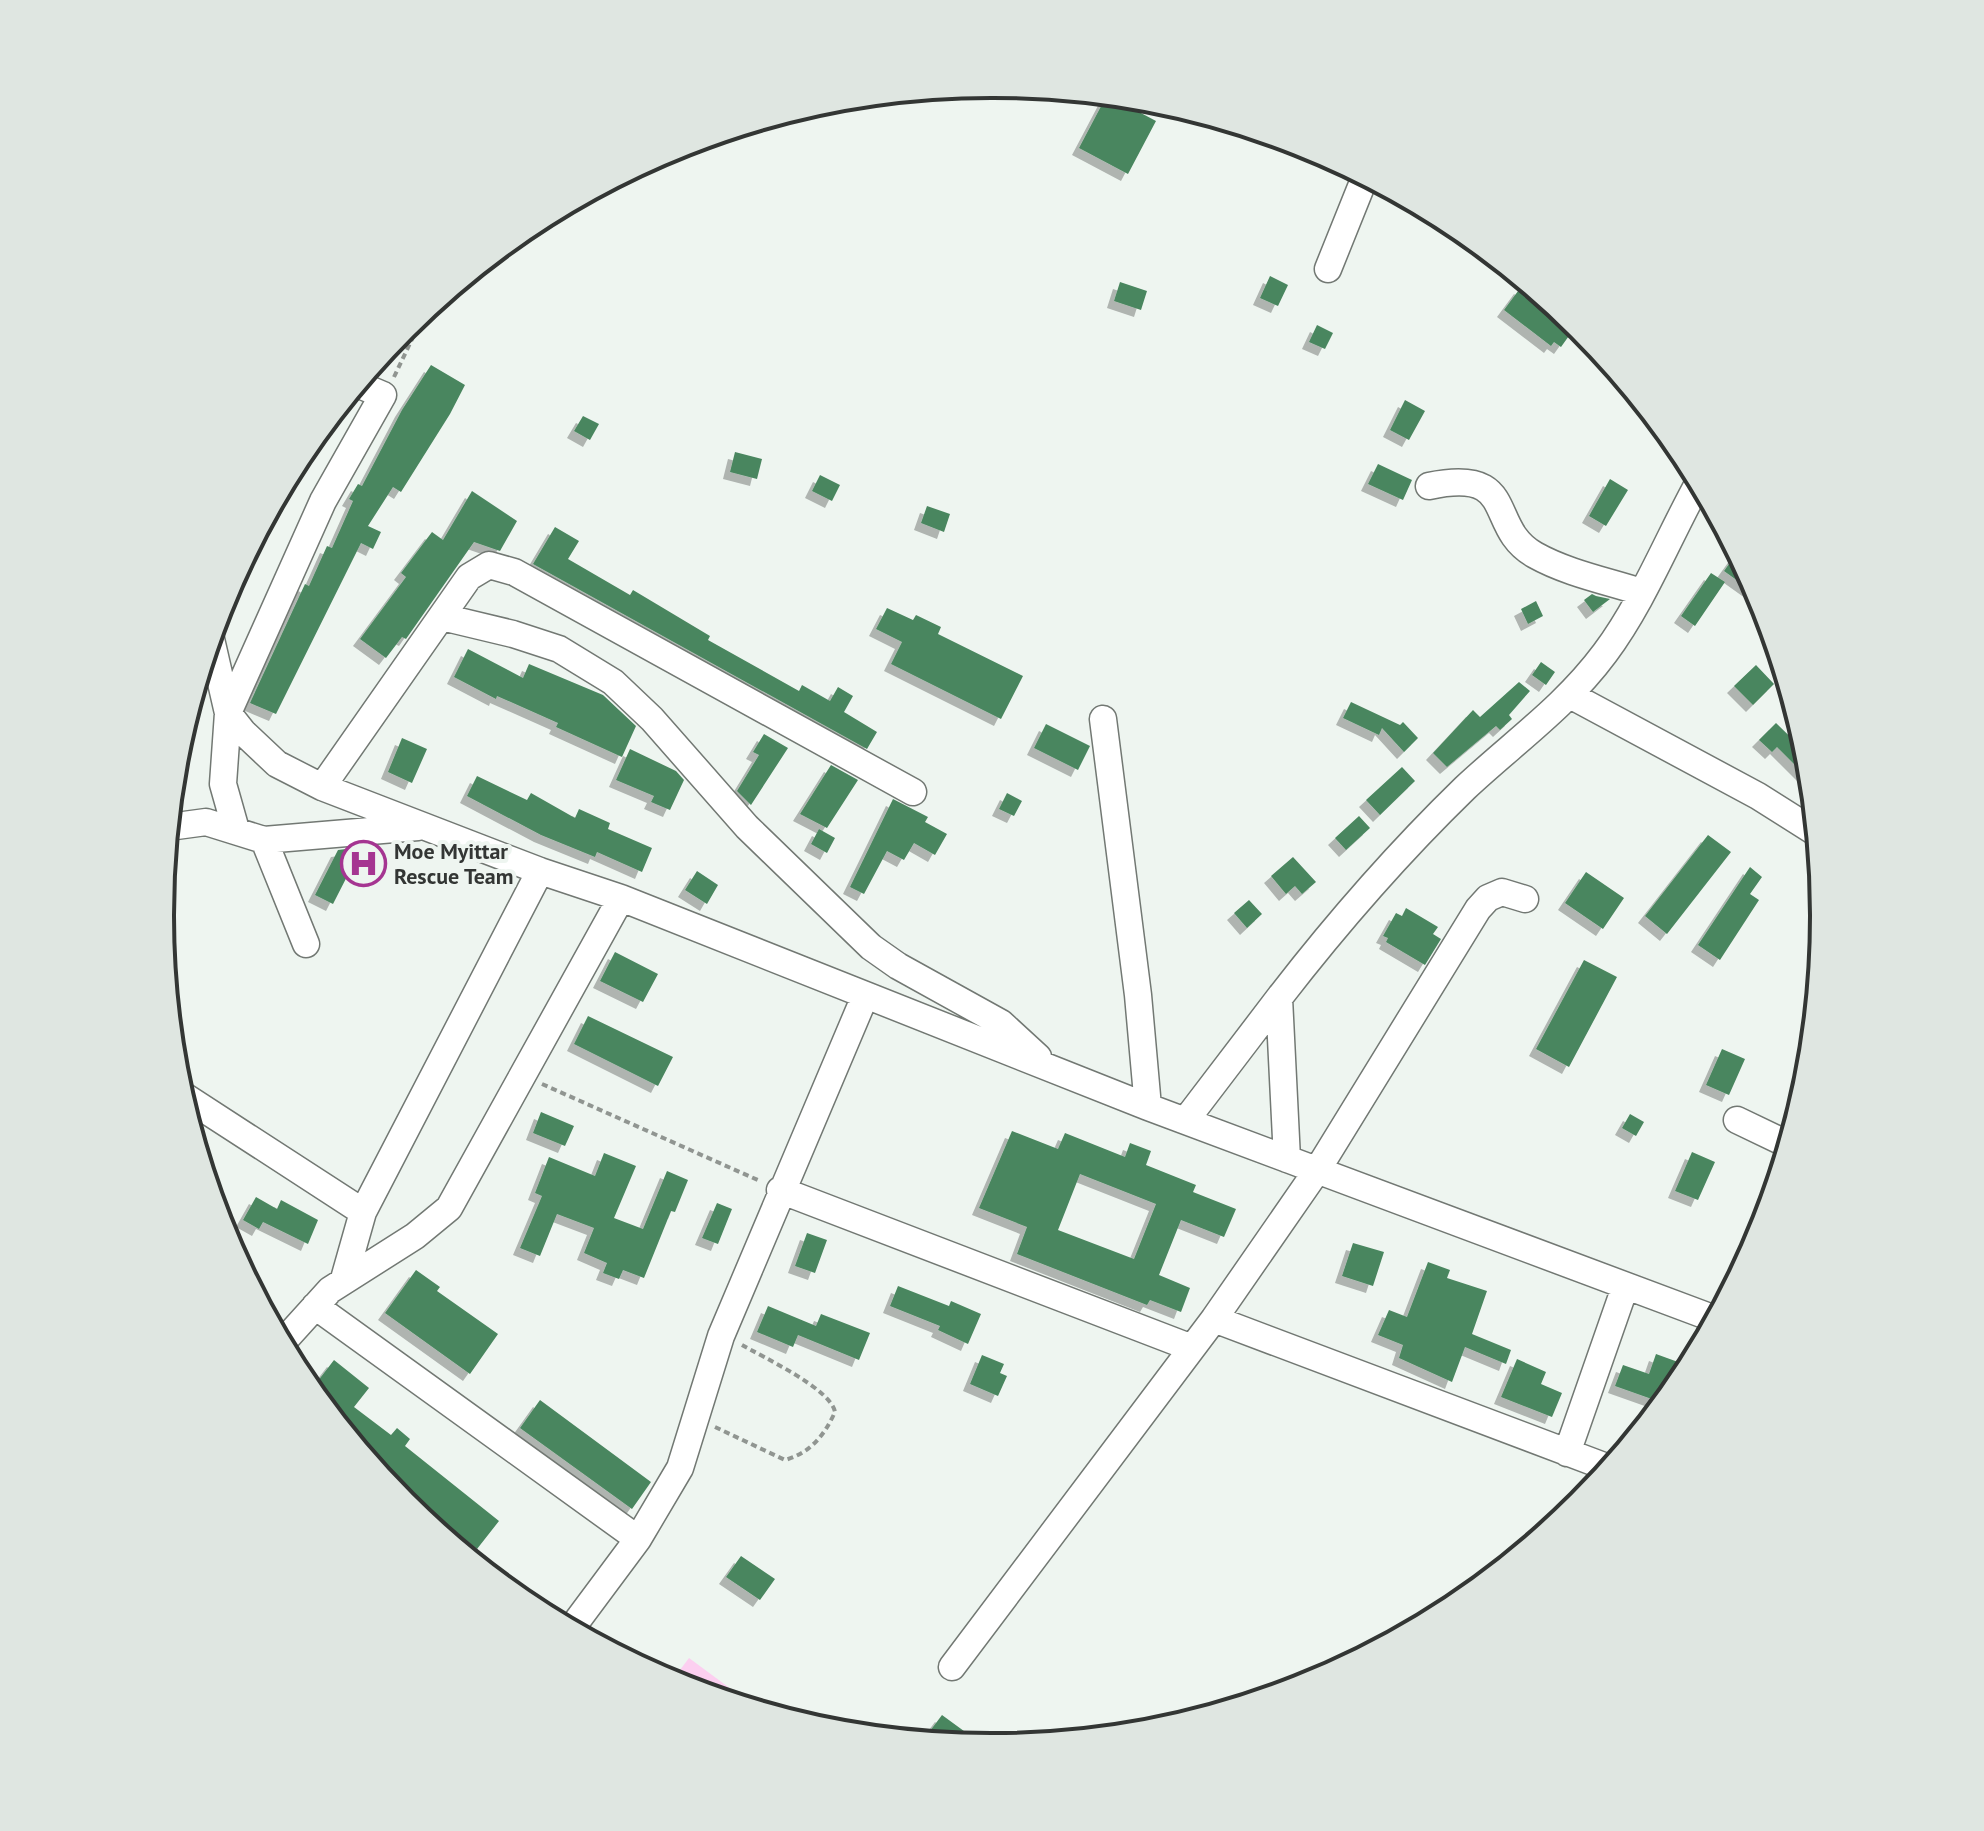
<svg xmlns="http://www.w3.org/2000/svg" width="1984" height="1831" viewBox="0 0 1984 1831" font-family="'PT Sans',sans-serif">
	<style>
		.green { fill: #fccff0 }
		.building { fill: #4a865f; fill-rule: evenodd; filter: url(#shadow) }
		.lines { fill: none; stroke-linecap: round; stroke-linejoin: round }
		.minor-casing { stroke: #727873; stroke-width: 29 }
		.path { stroke: #909591; stroke-width: 4; stroke-dasharray: 6 4; stroke-linecap: butt }
		.minor { stroke: #fff; stroke-width: 26 }
		.labels { text-anchor: middle; stroke-width: 8; stroke-linejoin: round; paint-order: stroke }
		.poi-label { font-size: 22px; font-weight: bold; fill: #333634; stroke: #eef5f0; text-anchor: start }
		.rim { fill: none; stroke: #333634; stroke-width: 4 }
	</style>
	<defs>
		<filter id="shadow"><feDropShadow dx="-7" dy="7" stdDeviation="0" flood-color="#0004"/></filter>
	</defs>
	<rect width="100%" height="100%" fill="#eef5f0"/>
	<path class="green" d="M689 1658 758 1709 671 1682Z"/>
	<path class="building" d="M1107 95 1156 121 1128 174 1079 148Z
		M1270 276 1288 285 1278 306 1260 298Z
		M1120 282 1147 291 1141 310 1114 301Z
		M1521 287 1568 321 1564 328 1571 333 1561 347 1554 342 1551 346 1504 310Z
		M1317 325 1333 333 1325 349 1309 342Z
		M431 365 465 385 450 414 401 492 393 487 368 526 381 532 373 549 361 543 276 714 250 703 305 584 309 586 327 546 332 548 353 501 349 499 358 484 362 486 402 410Z
		M1405 400 1425 411 1409 440 1390 430Z
		M583 416 599 424 590 440 574 431Z
		M735 452 762 459 757 479 730 472Z
		M1378 464 1412 480 1403 500 1368 484Z
		M820 475 840 485 832 501 812 491Z
		M1610 479 1628 490 1606 526 1589 516Z
		M472 491 517 521 500 551 474 542 406 639 402 637 386 658 360 639 406 577 401 573 432 532 443 540Z
		M927 506 950 514 944 532 921 523Z
		M555 527 579 541 568 559 630 595 633 590 710 636 708 640 799 691 802 685 830 701 838 687 853 696 844 712 877 732 867 749 533 564Z
		M1737 553 1759 596 1724 571Z
		M1711 573 1725 582 1695 626 1681 616Z
		M1592 594 1596 596 1610 599 1593 612 1584 600Z
		M1536 601 1543 616 1528 624 1521 609Z
		M887 608 913 620 916 615 941 627 938 634 1023 676 1001 719 891 664 902 642 876 629Z
		M468 649 523 678 529 664 603 695 636 726 622 757 556 727 558 723 497 696 496 699 454 677Z
		M1541 662 1555 672 1546 685 1532 675Z
		M1756 665 1774 684 1753 705 1734 686Z
		M1519 682 1530 691 1509 715 1512 719 1500 730 1496 726 1447 767 1433 753 1473 710 1480 717Z
		M1351 702 1400 725 1403 722 1418 738 1404 752 1382 728 1379 735 1343 718Z
		M1776 723 1808 754 1810 780 1777 747 1772 752 1759 740Z
		M1046 724 1090 746 1078 770 1034 748Z
		M764 734 788 748 751 805 737 791 759 755 753 752Z
		M402 738 427 749 412 783 388 772Z
		M630 749 676 771 684 780 670 810 651 802 654 796 616 780Z
		M831 765 858 780 827 828 800 814Z
		M1402 767 1415 781 1380 815 1366 800Z
		M477 776 527 800 531 793 575 818 579 809 610 823 608 829 652 848 642 872 597 852 595 857 541 835 467 796Z
		M1007 793 1022 801 1014 816 999 809Z
		M893 799 928 817 925 822 947 834 935 855 914 843 904 860 887 851 864 894 850 887Z
		M1359 816 1370 828 1346 850 1335 838Z
		M819 829 835 838 827 853 811 844Z
		M1708 835 1731 852 1667 934 1645 916Z
		M346 849 358 855 333 904 315 895 338 850Z
		M1293 857 1316 882 1302 894 1295 886 1286 894 1271 876Z
		M1750 867 1762 877 1750 894 1759 900 1720 960 1698 945Z
		M697 871 718 885 707 904 685 890Z
		M1586 872 1624 898 1603 929 1565 903Z
		M1249 900 1262 914 1247 928 1234 913Z
		M1406 908 1438 927 1433 934 1441 939 1425 965 1386 942 1388 938 1383 936 1396 913 1402 916Z
		M615 952 658 974 643 1002 600 981Z
		M1584 960 1617 977 1569 1067 1536 1049Z
		M588 1016 673 1057 658 1086 574 1044Z
		M1722 1049 1745 1059 1729 1095 1706 1085Z
		M541 1112 574 1126 565 1146 533 1133Z
		M1630 1114 1644 1122 1636 1136 1622 1128Z
		M1012 1131 1058 1149 1065 1133 1125 1157 1130 1143 1151 1151 1146 1165 1196 1185 1193 1192 1236 1209 1224 1237 1181 1220 1159 1275 1190 1288 1181 1312 1150 1300 1147 1305 1017 1254 1027 1227 979 1208ZM1080 1174 1156 1204 1134 1259 1058 1230Z
		M1692 1152 1715 1162 1698 1200 1675 1191Z
		M604 1153 636 1166 614 1218 643 1229 667 1171 688 1180 675 1212 671 1211 644 1278 623 1270 619 1279 603 1273 607 1263 584 1253 594 1228 557 1214 540 1256 520 1248 542 1196 535 1193 549 1157 595 1176Z
		M256 1197 277 1209 281 1200 318 1220 308 1244 263 1222 259 1229 243 1220Z
		M717 1203 732 1209 718 1244 702 1238Z
		M807 1233 827 1240 815 1273 795 1266Z
		M1353 1243 1384 1252 1373 1286 1342 1276Z
		M1428 1262 1450 1270 1447 1278 1487 1291 1472 1334 1511 1350 1506 1364 1465 1347 1452 1382 1399 1358 1403 1345 1378 1335 1389 1310 1407 1317Z
		M416 1270 440 1287 437 1291 498 1334 470 1374 385 1313Z
		M898 1286 949 1306 951 1301 981 1314 968 1344 938 1330 940 1326 890 1306Z
		M768 1306 816 1326 821 1314 870 1333 859 1360 798 1335 793 1347 757 1332Z
		M1656 1354 1689 1366 1663 1403 1615 1386 1623 1365 1649 1374Z
		M982 1355 1004 1364 1000 1373 1007 1376 998 1396 970 1384Z
		M1517 1359 1546 1372 1541 1384 1562 1393 1552 1417 1501 1397Z
		M334 1360 369 1388 354 1407 391 1435 397 1428 410 1439 405 1446 499 1521 477 1549 368 1460 311 1390Z
		M540 1400 651 1482 632 1509 520 1428Z
		M741 1556 775 1579 760 1600 726 1577Z
		M942 1715 968 1734 960 1744 945 1742 930 1731Z"/>
	<g class="lines">
		<defs>
			<path id="minor" d="M1328 269 1365 177
				M1429 486C1520 467 1485 527 1535 555 1567 573 1607 581 1641 592
				M442 617 513 634 559 649 613 682 652 719 747 827 871 947 898 966 1001 1023 1038 1057
				M211 639 228 713 243 732 277 764 322 787 540 871 621 898 1148 1107 1715 1319
				M1570 695 1758 796 1815 832
				M1103 719 1138 995 1148 1107
				M322 787 469 577 489 565 514 572 913 792
				M169 827 206 822 264 840 418 827
				M236 830 223 784 228 713 323 501 383 395 357 384
				M264 840 306 944
				M1279 998C1337 923 1397 854 1465 788 1513 743 1565 707 1605 653 1643 602 1668 538 1699 482
				M181 1094 363 1212
				M1186 1120 1279 998 1287 1159
				M1737 1120 1787 1144
				M780 1190 1192 1348
				M344 1279 363 1212 540 871
				M315 1306 638 1539 571 1629
				M1214 1319 1609 1468
				M282 1343 330 1290 415 1236 449 1208 621 898
				M1567 1453 1625 1287
				M638 1539 680 1468 721 1336 865 996
				M952 1667 1214 1319 1318 1169 1478 909 1488 898 1502 892 1525 899"/>
		</defs>
		<use href="#minor" class="minor-casing"/>
		<path class="path" d="M394 377 414 335 413 320
			M542 1084 760 1181
			M715 1427 785 1460C810 1453 824 1436 835 1412 831 1389 763 1357 742 1345"/>
		<use href="#minor" class="minor"/>
	</g>
	<defs>
		<symbol id="hospital-ring" viewBox="-11 -11 22 22"><circle r="9.5" fill="#eef5f0" stroke="#a53591" stroke-width="1.5"/><path d="M-5-5h3v3.5h4V-5h3V5h-3V1.5h-4V5h-3Z" fill="#a53591"/></symbol>
	</defs>
	<g fill-rule="evenodd">
		<use href="#hospital-ring" x="338" y="838" width="51" height="51"/>
	</g>
	<g class="labels">
		<g class="poi-label">
			<text x="394" y="859">Moe Myittar<tspan x="394" dy="25">Rescue Team</tspan></text>
		</g>
	</g>
	<path d="M0 0H1984V1831H0ZM991 98H993A817 817 0 0 1 1810 915V916A817 817 0 0 1 993 1733H991A817 817 0 0 1 174 916V915A817 817 0 0 1 991 98Z" fill="#dfe6e1" fill-rule="evenodd"/>
	<path class="rim" d="M991 98H993A817 817 0 0 1 1810 915V916A817 817 0 0 1 993 1733H991A817 817 0 0 1 174 916V915A817 817 0 0 1 991 98Z"/>
</svg>
